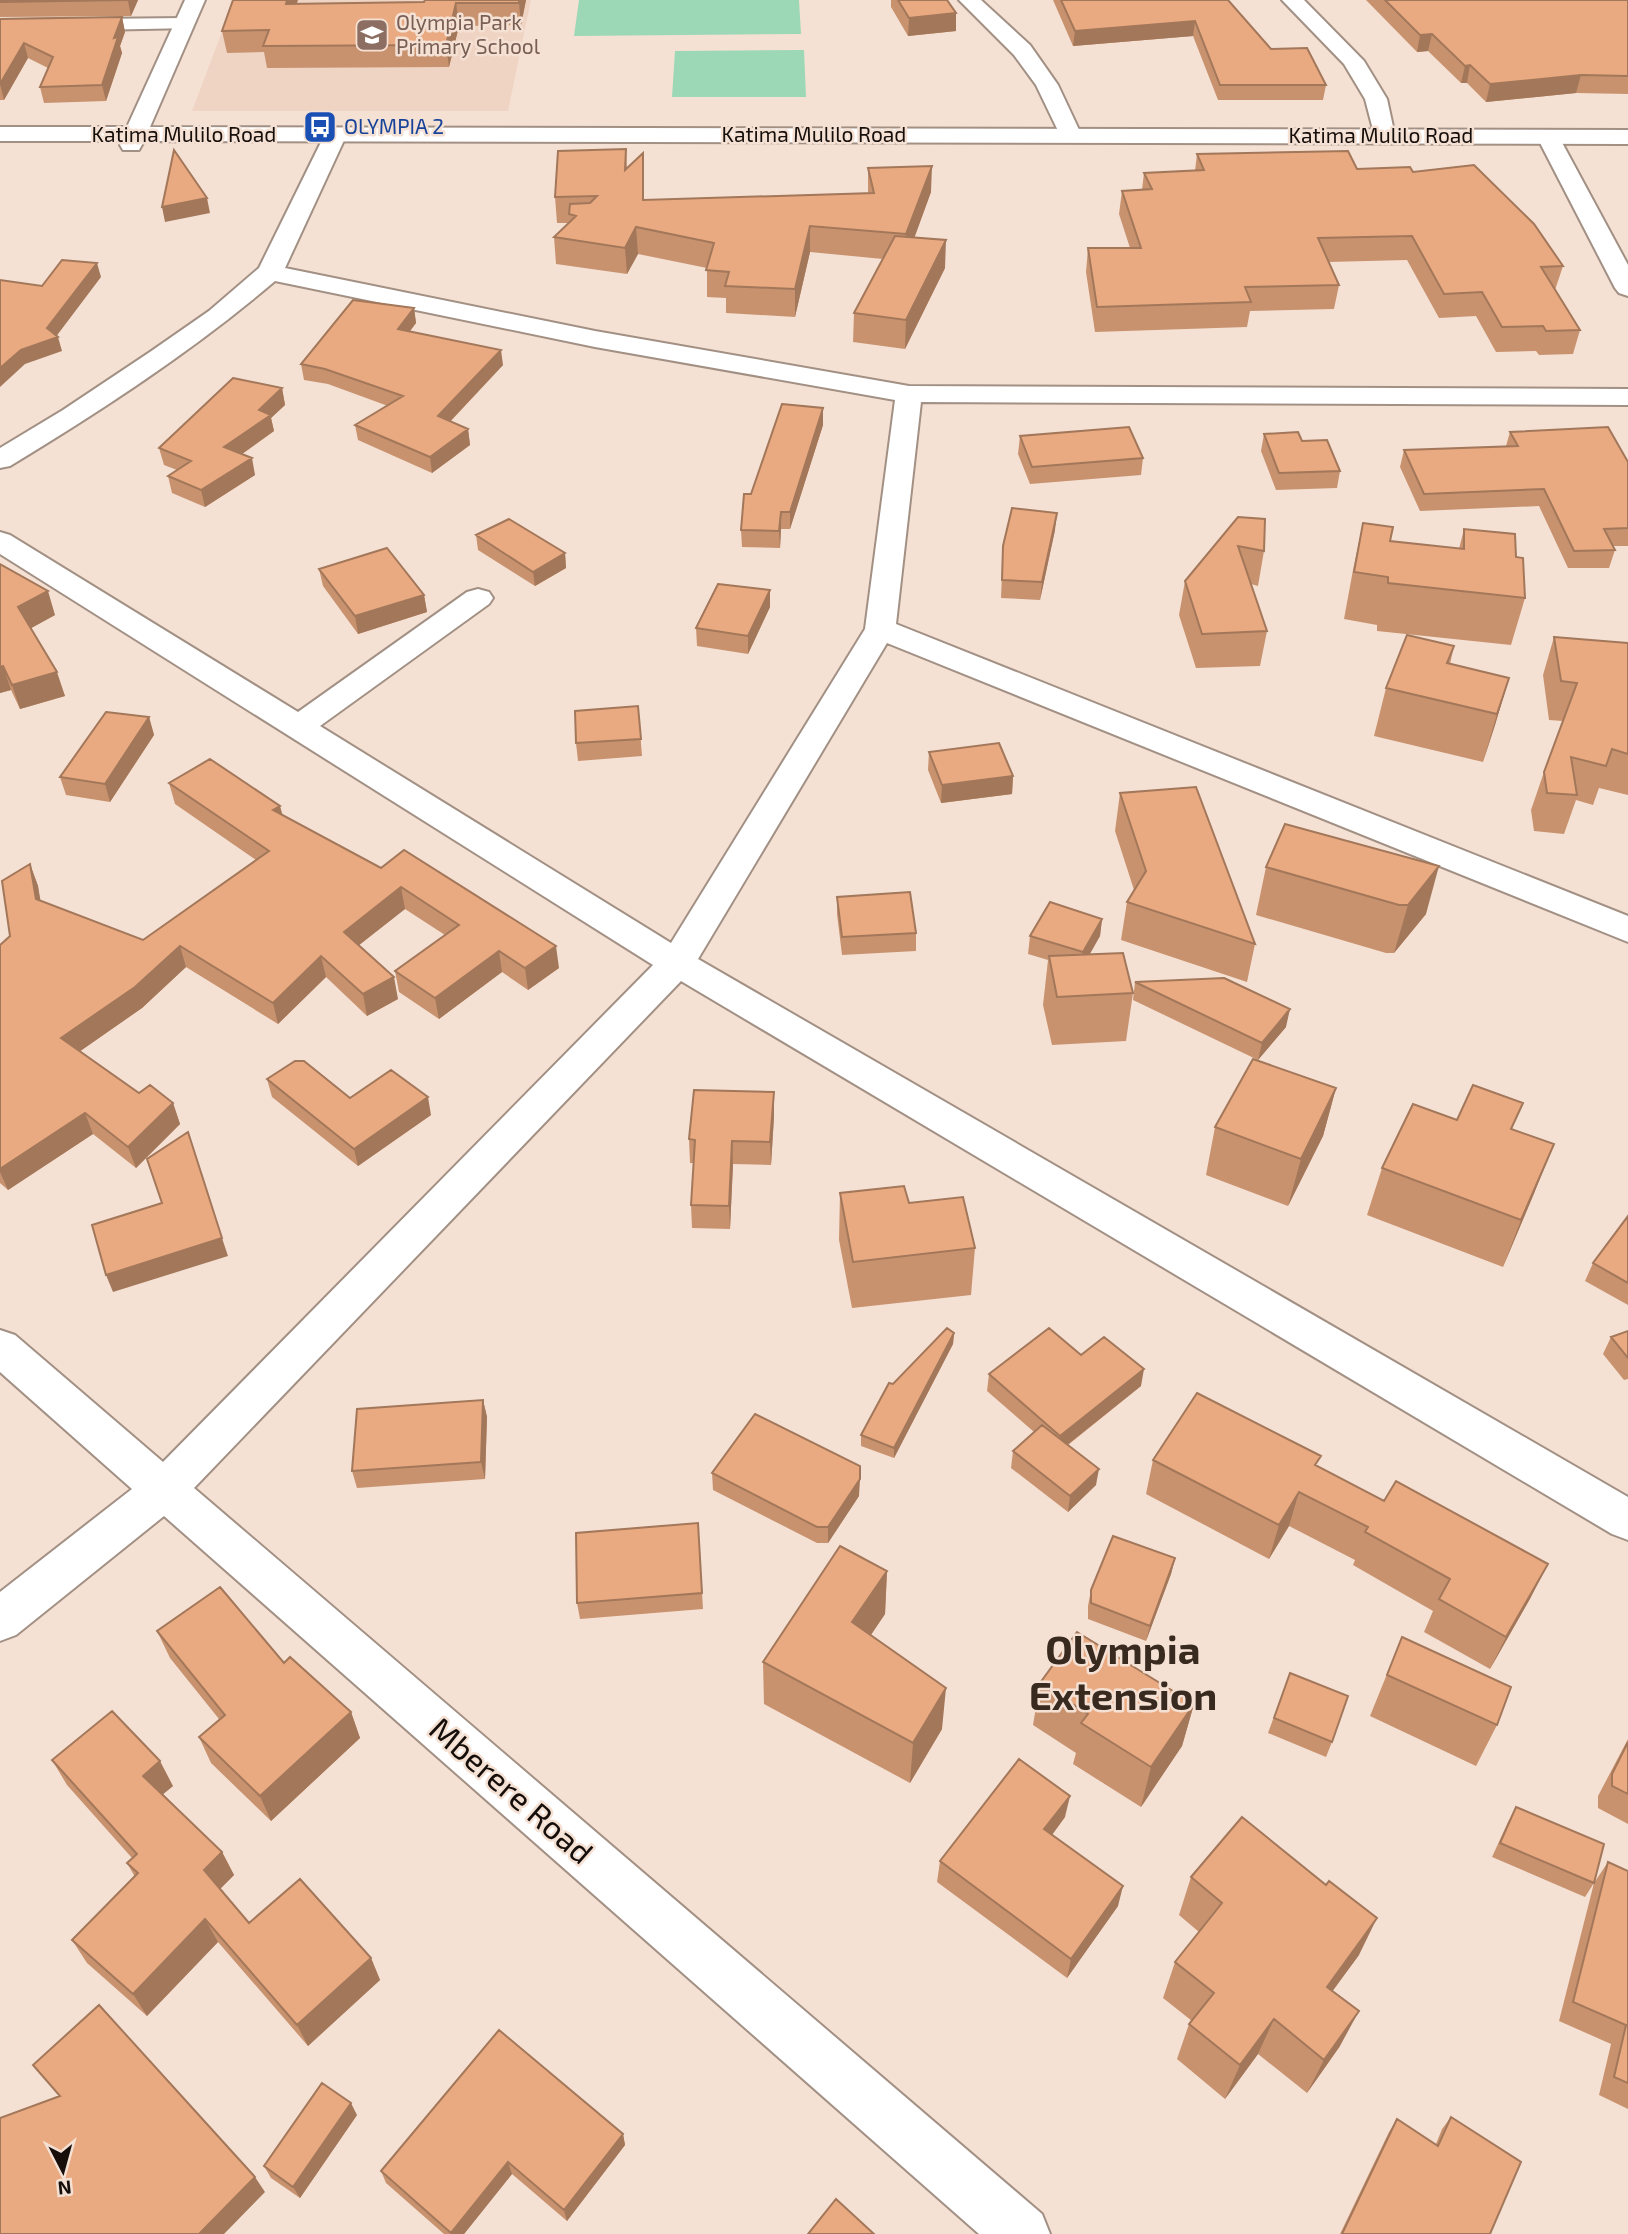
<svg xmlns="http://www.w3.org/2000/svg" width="1628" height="2234" viewBox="0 0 1628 2234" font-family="'Exo 2',sans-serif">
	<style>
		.built { fill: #efd3c3 }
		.green { fill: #9dd8b6 }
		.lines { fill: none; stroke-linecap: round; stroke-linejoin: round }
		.street-casing { stroke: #a29084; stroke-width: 4 }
		.secondary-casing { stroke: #a29084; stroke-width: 4 }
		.street { fill: #fff; fill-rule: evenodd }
		.secondary { fill: #fff; fill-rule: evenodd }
		.wall { fill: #c8926f }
		.shaded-wall { fill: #a3775a }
		.building { fill: #e9aa81; stroke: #a3775a; stroke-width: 2 }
		.labels { text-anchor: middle; stroke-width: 5; stroke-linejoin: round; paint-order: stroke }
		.far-education-label { font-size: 21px; fill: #785e54; stroke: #f5e1d4; text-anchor: start }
		.far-transit-label { font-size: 21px; fill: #164399; stroke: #f5e1d4; text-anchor: start }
		.far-street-label { font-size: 21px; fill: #150e0a; stroke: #f5e1d4 }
		.near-street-label { font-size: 32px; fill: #150e0a; stroke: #f5e1d4 }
		.near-district-label { font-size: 40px; font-weight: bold; fill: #392a20; stroke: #f5e1d4 }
	</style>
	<rect width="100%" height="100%" fill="#f5e1d4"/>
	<path class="built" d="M234 0H531L508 111H192Z"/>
	<path class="green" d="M579 0H799L801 34 574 36Z
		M804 50 806 97H672L675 51Z"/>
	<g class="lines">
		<defs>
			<path id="street" d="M959 0H981L1030 45 1058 85 1081 134 1078 139H1062L1036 85 1014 55Z
				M1282 0H1304L1364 61 1387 99 1395 136 1392 141H1376L1365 99 1344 64Z
				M184 18 191 20 194 24 191 28 0 32V20Z
				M335 129 343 131 346 136 285 268 595 331 909 386 1628 389V405L921 402 896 624 1628 916V942L887 643 698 959 1628 1497V1540L1612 1534 681 981 194 1488 1042 2214 1050 2234H979L164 1516 16 1635 0 1641V1592L132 1489 0 1372V1330L15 1335 163 1462 653 965 0 554V532L10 535 298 712 467 592 478 589 489 592 493 598 489 604 320 726 671 943 865 629 895 400 595 347 275 281C193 351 102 410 10 466L0 468V448L63 410 150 352 209 311 259 268 324 136 327 131Z
				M1548 130 1556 132 1559 137 1628 265V296L1619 293 1615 288 1537 137 1540 132Z"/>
			<path id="secondary" d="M185 0H205L150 127 1628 130V144L144 141 139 150H123L120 145 121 141H0V127H127Z"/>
		</defs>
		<use href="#street" class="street-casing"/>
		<use href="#secondary" class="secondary-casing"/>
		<use href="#street" class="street"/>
		<use href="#secondary" class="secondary"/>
	</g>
	<path class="wall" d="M0 0H138L131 16 0 17Z
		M526 0 521 25 459 26 449 67 267 68 264 52 227 53 222 31 297 4Z
		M891 0H947L956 13V31L908 36 891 7Z
		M1053 0H1228L1271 49 1326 85 1323 100H1218L1193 36 1073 46Z
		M1366 0H1628V94L1576 93 1486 102 1467 83H1461L1428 51 1417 52Z
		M122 17 125 32 120 46 122 53 106 101 44 103 40 87 48 68 28 58 4 100H0V19Z
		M626 149 627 168 643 153 644 200 868 193V168L931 192 914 237 945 268 905 349 853 342 854 313 883 259 810 252 795 317 726 313V298L707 297V268L638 254 627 274 556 264 554 237 569 223H557L555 197Z
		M1197 154 1357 169 1413 172 1563 266 1555 290 1580 330 1573 354 1539 355 1536 351 1496 352 1476 316 1439 318 1407 260 1328 262 1339 285 1334 309 1250 311 1247 327 1095 332 1086 272 1088 248H1130L1119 214 1122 191 1142 190 1144 173 1195 171Z
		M414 308 416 323 410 331 503 365 450 422 468 429 470 445 432 473 358 440 355 425 388 406 328 384 304 380 301 364Z
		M282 388 285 405 271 418 274 431 242 454 255 475 205 507 172 493 168 476 177 470 164 465 159 448Z
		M823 408V425L790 529H781L780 548 742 547 741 530 751 494Z
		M1510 432 1628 462V546H1613L1615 550 1609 568H1568L1539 506 1420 511 1400 467 1404 450 1506 446Z
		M1264 434 1302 441 1340 471 1337 488 1276 490 1261 451Z
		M1020 436 1143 458 1141 475 1030 484 1018 454Z
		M1238 517 1264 551 1258 586 1251 584 1267 631 1260 666 1196 668 1179 615 1185 581Z
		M1363 523 1390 541 1459 549 1464 529 1516 557 1525 598 1511 645 1377 631V625L1344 619 1353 570Z
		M1055 530 1040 600 1001 598 1003 546Z
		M476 535 565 553 566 568 535 586 478 550Z
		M0 564 55 615 31 628 65 696 20 709 11 690 0 693Z
		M319 569 424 595 427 612 358 634 323 586Z
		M770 590V607L748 654 697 646 696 628Z
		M1554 637 1628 643V795L1599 788 1593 805 1576 800 1564 834 1534 831 1531 810 1544 772 1563 721 1549 720 1543 675Z
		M1454 646 1450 664 1509 678 1495 725 1483 762 1374 736 1386 688Z
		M638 706 642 756 578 761 576 743Z
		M149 717 154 735 110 802 66 795 60 777Z
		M929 752 1013 776 1012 794 941 803 928 770Z
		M169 783 283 816 559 968 528 990 502 972 439 1019 399 992 395 971 445 935 405 909 359 945 398 999 367 1016 326 977 278 1024 186 967 142 1008 80 1051 139 1093 173 1103 180 1124 136 1168 93 1134 8 1190 0 1183V945L10 936 30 864 38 886 40 901 143 940 256 860 175 804Z
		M1120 793 1255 944 1247 982 1121 940 1127 902 1134 890 1115 831Z
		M1285 824 1426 914 1394 953H1386L1256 915 1266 867Z
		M837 897 916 933V951L842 955 837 914Z
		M1102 919 1100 936 1089 954 1133 993 1126 1041 1052 1045 1043 1005 1048 960 1028 954 1030 936Z
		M1135 982 1286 1027 1258 1060 1133 1000Z
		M267 1079 350 1098 431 1115 358 1166 272 1097Z
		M1336 1088 1323 1136 1288 1206 1206 1175 1215 1127Z
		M774 1116 771 1165 733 1164 730 1229 692 1228 691 1205 694 1163H690L689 1139Z
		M1457 1120 1513 1129 1535 1191 1503 1267 1367 1215 1382 1168Z
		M840 1193 909 1203 975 1248 971 1295 852 1308 839 1240Z
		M1628 1216V1305L1585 1281 1593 1263Z
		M1628 1331V1379L1624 1380 1603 1354 1611 1337Z
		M954 1333 953 1344 894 1458 861 1446V1435L893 1384Z
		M1081 1355 1141 1386 1068 1445 1096 1485 1068 1512 1011 1468 1013 1451 1034 1432 987 1391 989 1374Z
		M483 1400 487 1417 485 1479 357 1488 352 1471Z
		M1153 1460 1317 1466 1531 1597 1490 1669 1424 1632 1433 1611 1353 1565 1355 1560 1289 1526 1269 1559 1146 1494Z
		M712 1473 859 1496 828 1543H817L713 1490Z
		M698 1523 703 1609 580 1619 577 1603Z
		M1175 1558 1171 1574 1146 1641 1088 1619V1606L1091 1590Z
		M887 1571 885 1614 871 1635 942 1729 910 1783 764 1704 763 1662Z
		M157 1631 351 1712 360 1738 271 1821 211 1763 199 1737 219 1719 170 1658Z
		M1402 1637 1497 1725 1476 1766 1370 1716Z
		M1290 1673 1332 1742 1326 1757 1268 1733Z
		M1040 1683 1194 1704 1182 1746 1141 1807 1073 1764 1076 1753 1033 1725Z
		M1628 1739V1824L1598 1808V1796Z
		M52 1760 173 1786 163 1794 222 1852 234 1875 220 1889 249 1923 371 1958 380 1980 308 2046 218 1942 147 2016 87 1963 72 1940 135 1877 127 1863 132 1858 67 1785Z
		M1516 1807 1594 1883 1585 1897 1492 1857 1508 1822Z
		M1065 1817 1052 1835 1118 1906 1067 1978 937 1882 940 1861Z
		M1608 1862 1628 1871V2109L1599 2095 1611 2044 1559 2021 1594 1883Z
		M1191 1877 1359 1955 1332 1991 1340 2046 1307 2093 1258 2054 1225 2099 1177 2059 1189 2024 1192 2021 1163 1998 1175 1962 1199 1932 1179 1915Z
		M357 2115 300 2198 271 2178 264 2166Z
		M1451 2117 1490 2234H1340L1389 2132 1397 2119 1436 2144 1442 2129Z
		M623 2134 625 2145 567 2221 512 2174 464 2234H444L386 2183 381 2171Z"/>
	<path class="shaded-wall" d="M128 0H138L131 16 128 1Z
		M287 0H298L290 26 286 4Z
		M519 0H526L521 25 519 3Z
		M456 3 459 26 449 67 446 45Z
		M956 13V31L908 36 909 18Z
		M122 17 125 32 120 46 122 53 106 101 102 85 114 38Z
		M1195 21 1193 36 1073 46 1075 31Z
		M1432 34 1428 51 1417 52 1420 35Z
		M24 43 28 58 4 100 0 84Z
		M1470 65 1467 83H1461L1465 66Z
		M1581 75 1576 93 1486 102 1490 84Z
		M643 153 644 179V226L643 200Z
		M932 166 931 192 906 261V234Z
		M207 198 210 213 165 222 162 207Z
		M810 226V252L795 317V289Z
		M636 227 638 254 627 274 625 248Z
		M946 240 945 268 905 349 906 320Z
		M97 263 101 277 55 338 58 337 62 351 25 364 0 387V368L47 328Z
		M414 308 416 323 400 344 398 329Z
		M501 350 503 365 440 432 438 416Z
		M282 388 285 405 271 418 274 431 228 464 224 447Z
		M823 408V425L790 529V512Z
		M468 429 470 445 432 473 430 457Z
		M252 458 255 475 205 507 201 490Z
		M781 512V529L780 548 779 531Z
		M1057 513 1055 530 1040 600 1042 582Z
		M565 553 566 568 535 586 533 572Z
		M770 590V607L748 654V636Z
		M48 591 55 615 26 631 18 607Z
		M424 595 427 612 358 634 355 616Z
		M3 666 11 690 0 693V667Z
		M57 672 65 696 20 709 12 685Z
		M1509 678 1495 725 1483 762 1497 714Z
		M149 717 154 735 110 802 105 784Z
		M1013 776 1012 794 941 803 942 785Z
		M280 806 286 827 273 810Z
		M30 864 38 886 44 921 36 899Z
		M1439 866 1426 914 1394 953 1408 905Z
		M401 887 405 909 349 953 344 932Z
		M1102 919 1100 936 1081 970 1083 952Z
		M180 946 186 967 142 1008 69 1059 61 1038Z
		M556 946 559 968 528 990 525 968Z
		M499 951 502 972 439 1019 435 998Z
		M321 956 326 977 278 1024 273 1003Z
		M394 977 398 999 367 1016 363 994Z
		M1290 1009 1286 1027 1258 1060 1262 1043Z
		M1336 1088 1323 1136 1288 1206 1301 1159Z
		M774 1092V1116L771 1165 770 1142Z
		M428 1097 431 1115 358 1166 354 1149Z
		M173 1103 180 1124 136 1168 128 1147Z
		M85 1113 93 1134 8 1190 0 1172V1169Z
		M732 1141 733 1164 730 1229 729 1206Z
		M1554 1144 1535 1191 1503 1267 1521 1220Z
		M222 1238 228 1256 113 1292 106 1275Z
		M954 1333 953 1344 894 1458V1448Z
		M1144 1369 1141 1386 1057 1453 1060 1436Z
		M483 1400 487 1417 485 1479 481 1462Z
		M1099 1469 1096 1485 1068 1512 1070 1496Z
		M860 1479 859 1496 828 1543V1527Z
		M1299 1492 1289 1526 1269 1559 1279 1525Z
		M1175 1558 1171 1574 1146 1641 1150 1626Z
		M1548 1564 1531 1597 1490 1669 1506 1637Z
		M887 1571 885 1614 851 1664 852 1622Z
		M946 1688 942 1729 910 1783 913 1743Z
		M1194 1704 1182 1746 1141 1807 1151 1767Z
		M351 1712 360 1738 271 1821 260 1796Z
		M160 1761 173 1786 156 1800 143 1776Z
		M1070 1796 1065 1817 1040 1851 1044 1829Z
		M222 1852 234 1875 216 1893 204 1870Z
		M1123 1886 1118 1906 1067 1978 1071 1959Z
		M1377 1918 1359 1955 1310 2022 1327 1987Z
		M205 1919 218 1942 147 2016 133 1994Z
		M371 1958 380 1980 308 2046 297 2025Z
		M1359 2011 1340 2046 1307 2093 1324 2060Z
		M1274 2019 1258 2054 1225 2099 1240 2065Z
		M351 2103 357 2115 300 2198 293 2187Z
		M623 2134 625 2145 567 2221 564 2210Z
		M508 2162 512 2174 464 2234H451Z
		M255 2177 265 2192 224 2234H199Z"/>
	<path class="building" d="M0 0H128L0 2Z
		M233 0H287L286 4 424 2 425 0H519V3H456L446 45 263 46 269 30 222 31Z
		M898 0H947L956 13 909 18Z
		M1061 0H1228L1271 49 1307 48 1326 85H1220L1195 21 1075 31Z
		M1385 0H1628V76L1581 75 1490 84 1470 65 1465 66 1432 34 1420 35Z
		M122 17 114 38 118 37 102 85 40 87 53 57 24 43 0 84V19Z
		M626 149 625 170 643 153V200L874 193 868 168 932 166 906 234 810 226 795 289 725 286 729 272 706 270 714 243 636 227 625 248 554 237 576 216 569 214 570 204 590 203 597 196 555 197 558 151Z
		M174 150 207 198 162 207Z
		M1348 151 1357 169 1410 167 1413 172 1474 165 1534 224 1563 266 1541 267 1580 330 1546 331 1543 326 1502 327 1482 292 1444 294 1412 236 1318 238 1339 285 1245 287 1251 302 1097 307 1088 248H1141L1122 191 1152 189 1144 173 1204 170 1197 154Z
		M895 236 946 240 906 320 854 313Z
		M62 260 97 263 47 328 58 337 21 350 0 368V280L42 286Z
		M353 300 414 308 398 329 501 350 438 416 468 429 430 457 355 425 403 396 325 369 301 364Z
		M233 378 282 388 259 410 271 415 224 447 252 458 201 490 168 476 191 461 159 448Z
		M782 404 823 408 790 512H781L779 531 741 530 744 494H751Z
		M1129 427 1143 458 1032 467 1020 436Z
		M1608 427 1628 462V528L1604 529 1615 550 1574 551 1544 489 1424 494 1404 450 1518 446 1510 432Z
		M1298 432 1302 441 1327 440 1340 471 1279 473 1264 434Z
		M1012 508 1057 513 1042 582 1002 580 1003 546Z
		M1238 517 1265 519 1264 551 1238 546 1267 631 1202 634 1185 581Z
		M509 519 565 553 533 572 476 535Z
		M1363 523 1393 527 1390 541 1464 549V529L1515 534 1516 557 1523 558 1525 598 1388 583V577L1354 572Z
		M387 548 424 595 355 616 319 569Z
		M0 564 48 591 18 607 57 672 12 685 3 666 0 667Z
		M718 584 770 590 748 636 696 628Z
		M1407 635 1454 646 1447 663 1509 678 1497 714 1386 688Z
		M1554 637 1628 643V754L1612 749 1606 766 1571 757 1577 795 1547 793 1544 772 1577 683 1561 681Z
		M638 706 641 739 576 743 575 711Z
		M106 712 149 717 105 784 60 777Z
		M999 743 1013 776 942 785 929 752Z
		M210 759 280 806 273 810 381 868 404 850 556 946 525 968 499 951 435 998 395 971 459 925 401 887 344 932 394 977 363 994 321 956 273 1003 180 946 135 987 61 1038 139 1093 150 1085 173 1103 128 1147 85 1113 0 1169V945L10 936 2 881 30 864 36 899 143 940 269 851 169 783Z
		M1196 787 1255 944 1127 902 1146 871 1120 793Z
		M1285 824 1439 866 1408 905H1399L1266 867Z
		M910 892 916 933 842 937 837 897Z
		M1050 902 1102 919 1083 952 1030 936Z
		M1123 953 1133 993 1057 997 1049 956Z
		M1224 978 1290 1009 1262 1043 1135 982Z
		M1253 1059 1336 1088 1301 1159 1215 1127Z
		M295 1061H304L350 1098 391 1070 428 1097 354 1149 267 1079Z
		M1473 1085 1523 1103 1511 1129 1554 1144 1521 1220 1382 1168 1413 1104 1457 1120Z
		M694 1090 774 1092 770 1142 732 1141 729 1206 691 1205 695 1140 689 1139Z
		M188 1132 222 1238 106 1275 92 1225 162 1203 147 1159Z
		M904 1186 909 1203 963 1197 975 1248 853 1262 840 1193Z
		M1628 1216V1283L1593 1263Z
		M947 1328 954 1333 894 1448 861 1435 889 1383 893 1384Z
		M1049 1328 1081 1355 1104 1337 1144 1369 1060 1436 989 1374Z
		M1628 1331V1358L1611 1337Z
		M1197 1393 1321 1456 1315 1465 1384 1501 1396 1481 1548 1564 1506 1637 1439 1599 1450 1579 1365 1532 1368 1527 1299 1492 1279 1525 1153 1460Z
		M483 1400 481 1462 352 1471 357 1409Z
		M755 1414 860 1466V1479L828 1527H817L712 1473Z
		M1042 1425 1099 1469 1070 1496 1013 1451Z
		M698 1523 702 1593 577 1603 576 1533Z
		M1113 1536 1175 1558 1150 1626 1091 1603V1590Z
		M840 1546 887 1571 852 1622 946 1688 913 1743 763 1662Z
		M220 1587 284 1663 290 1657 351 1712 260 1796 199 1737 225 1715 157 1631Z
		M1077 1632 1194 1704 1151 1767 1081 1723 1088 1714 1040 1683Z
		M1402 1637 1511 1687 1497 1725 1387 1675Z
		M1290 1673 1348 1696 1332 1742 1274 1718Z
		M112 1711 160 1761 143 1776 222 1852 204 1870 249 1923 300 1879 371 1958 297 2025 205 1919 133 1994 72 1940 138 1873 127 1863 137 1854 52 1760Z
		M1628 1742V1794L1612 1786V1774Z
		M1019 1759 1070 1796 1044 1829 1123 1886 1071 1959 940 1861Z
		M1516 1807 1604 1844 1594 1883 1500 1843Z
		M1242 1817 1326 1885 1329 1881 1377 1918 1327 1987 1359 2011 1324 2060 1274 2019 1240 2065 1189 2024 1214 1993 1175 1962 1222 1903 1191 1877Z
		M1608 1862 1628 1871V2083L1614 2077 1626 2025 1573 2002Z
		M99 2005 255 2177 199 2234H0V2118L60 2096 33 2065Z
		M499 2030 623 2134 564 2210 508 2162 451 2233 381 2171Z
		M322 2083 351 2103 293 2187 264 2166Z
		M1451 2117 1521 2162 1490 2234H1342L1397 2119 1438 2146Z
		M836 2199 874 2234H808Z"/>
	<defs>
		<symbol id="school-square" viewBox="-11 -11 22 22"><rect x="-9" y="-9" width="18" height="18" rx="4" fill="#8d6e63" stroke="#f5e1d4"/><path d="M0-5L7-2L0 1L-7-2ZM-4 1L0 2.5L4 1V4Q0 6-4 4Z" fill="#fff"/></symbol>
		<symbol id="bus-square" viewBox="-11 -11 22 22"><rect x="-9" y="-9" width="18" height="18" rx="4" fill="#1a4fb4" stroke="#f5e1d4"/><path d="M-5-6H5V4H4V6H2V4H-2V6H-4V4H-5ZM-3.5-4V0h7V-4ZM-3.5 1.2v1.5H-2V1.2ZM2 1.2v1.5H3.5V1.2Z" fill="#fff"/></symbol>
	</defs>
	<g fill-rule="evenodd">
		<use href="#school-square" x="353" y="16" width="38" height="38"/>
		<use href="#bus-square" x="301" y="108" width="38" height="38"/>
	</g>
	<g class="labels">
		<g class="far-education-label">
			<text x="396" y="30">Olympia Park<tspan x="396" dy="24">Primary School</tspan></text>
		</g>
		<g class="far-transit-label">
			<text x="344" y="134">OLYMPIA 2</text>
		</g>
		<g class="far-street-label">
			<text x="184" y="142">Katima Mulilo Road</text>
			<text x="814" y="142">Katima Mulilo Road</text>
			<text x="1381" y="143">Katima Mulilo Road</text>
		</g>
		<g class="near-street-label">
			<text transform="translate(511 1791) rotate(41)" y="11">Mberere Road</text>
		</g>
		<g class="near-district-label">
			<text x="1123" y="1664">Olympia<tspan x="1123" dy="46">Extension</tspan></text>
		</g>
	</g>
	<g transform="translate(63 2171) rotate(174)" stroke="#f5e1d4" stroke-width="5" paint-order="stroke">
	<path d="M0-5L12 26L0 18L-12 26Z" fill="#150e0a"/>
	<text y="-10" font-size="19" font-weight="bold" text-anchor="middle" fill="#150e0a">N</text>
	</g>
</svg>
